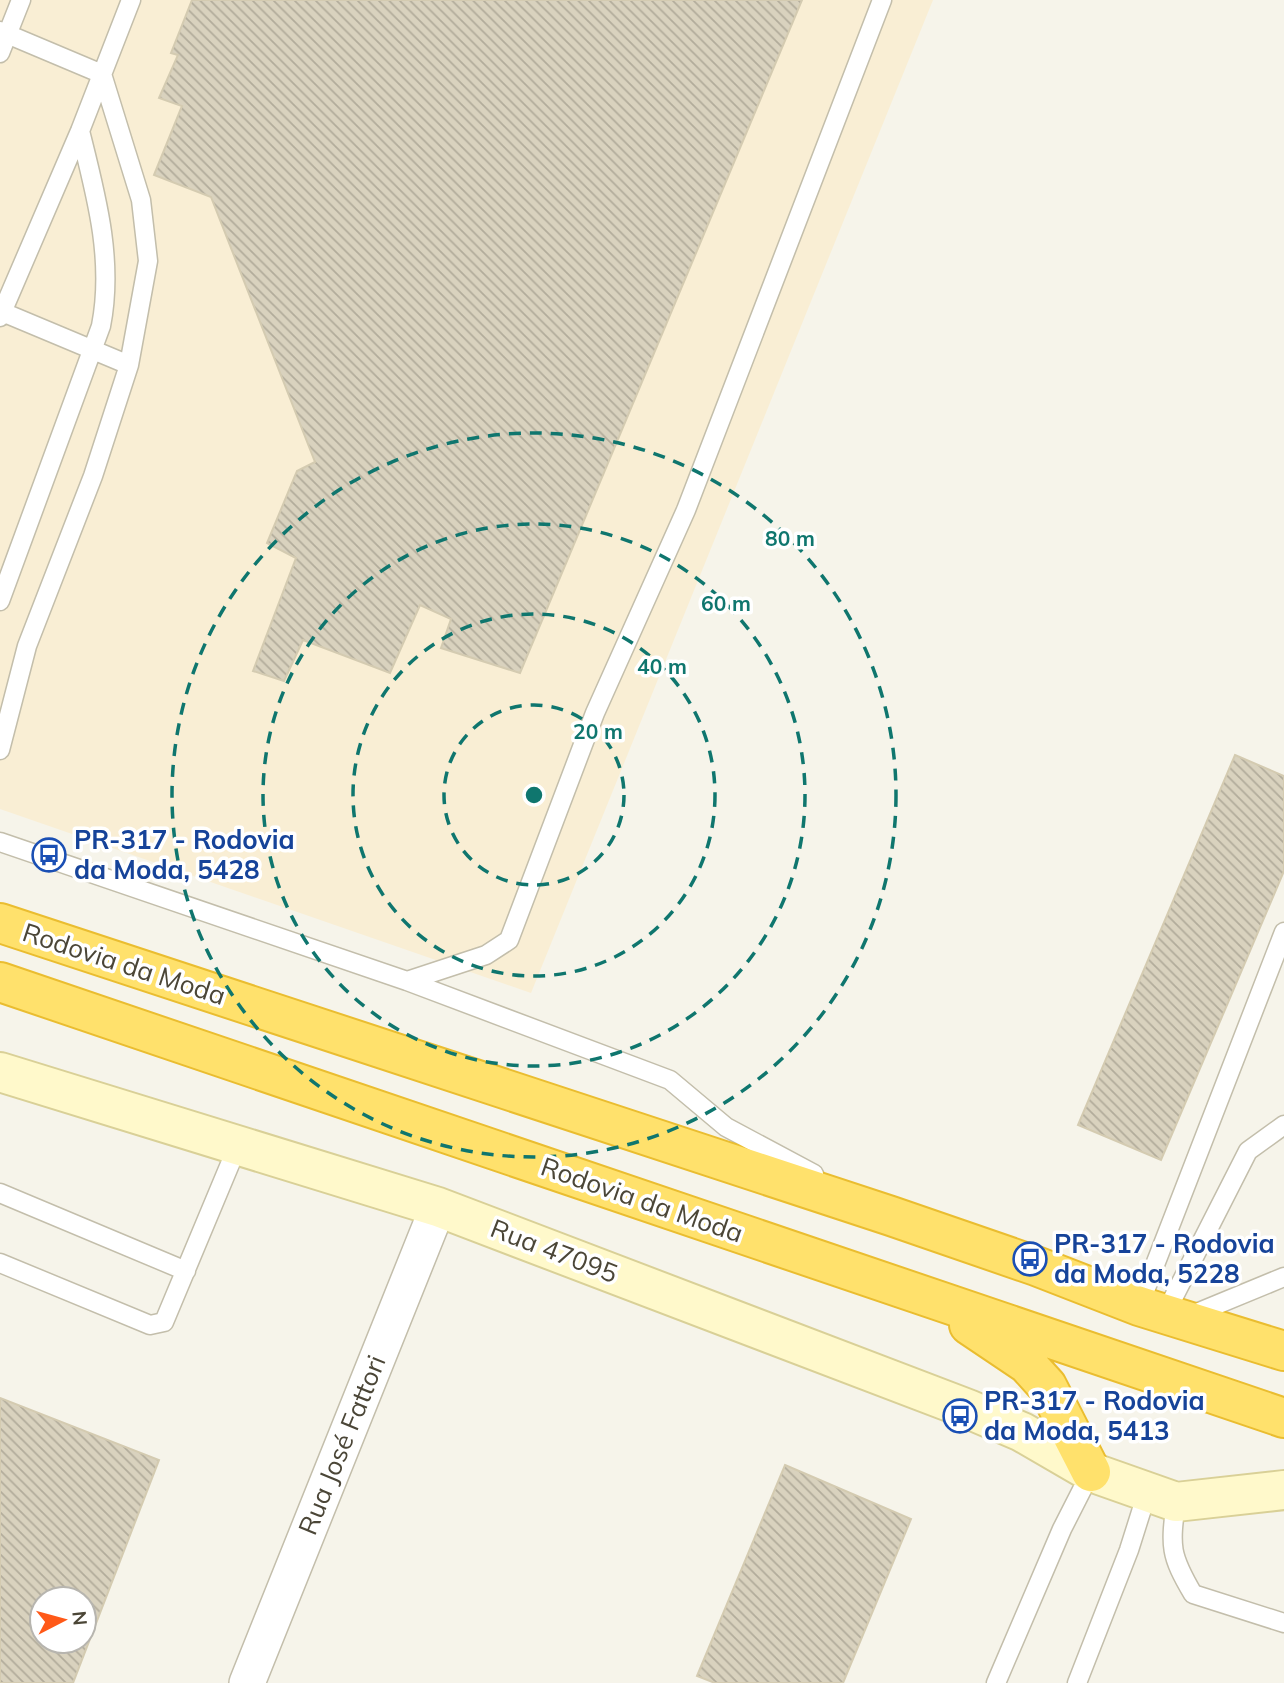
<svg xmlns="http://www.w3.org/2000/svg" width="1284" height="1683" viewBox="0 0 1284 1683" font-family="Mulish,sans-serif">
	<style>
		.commercial { fill: #f9eed4 }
		.building { fill: url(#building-back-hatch); stroke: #d4cbb1; stroke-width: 2; fill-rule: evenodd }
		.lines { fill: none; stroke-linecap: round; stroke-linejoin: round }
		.lane-casing { stroke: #c3beab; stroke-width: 21 }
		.street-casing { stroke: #c3beab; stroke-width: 38 }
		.secondary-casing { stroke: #d9d097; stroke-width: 42 }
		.highway-casing { stroke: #eabd30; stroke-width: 42 }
		.lane { stroke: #fff; stroke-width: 18 }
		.street { stroke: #fff; stroke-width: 35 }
		.secondary { stroke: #fff9cb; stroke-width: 38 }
		.highway { stroke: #ffe16c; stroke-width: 38 }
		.ring { fill: none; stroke: #0f766e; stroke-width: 3.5; stroke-dasharray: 12 9 }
		.labels { text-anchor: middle; stroke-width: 7; stroke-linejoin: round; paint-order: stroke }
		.transit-label { font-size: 26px; font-weight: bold; fill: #164399; stroke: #fff; text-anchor: start }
		.street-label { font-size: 26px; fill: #4b4637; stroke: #fff }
		.centre { fill: #0f766e; stroke: #fff; stroke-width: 3.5 }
		.ring-label { font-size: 21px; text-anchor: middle; font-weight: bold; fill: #0f766e; stroke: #fff; stroke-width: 7; stroke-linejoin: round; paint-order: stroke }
	</style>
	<defs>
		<pattern id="building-back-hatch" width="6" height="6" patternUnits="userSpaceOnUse" patternTransform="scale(1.75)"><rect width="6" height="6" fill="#d9d2be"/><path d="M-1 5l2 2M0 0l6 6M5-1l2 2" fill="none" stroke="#b2ac9b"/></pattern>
	</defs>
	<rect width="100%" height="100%" fill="#f6f4ea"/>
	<path class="commercial" d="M0 0H933L531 993 0 809Z"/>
	<path class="building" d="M192 0H802L520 673 441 648 451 619 420 605 390 673 303 640 284 681 253 671 296 558 267 543 297 471 315 462 211 197 154 175 182 106 159 98 178 55 171 53Z
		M1235 755 1284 776V871L1161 1160 1078 1125Z
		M0 1398 159 1460 73 1683H0ZM42 1599H84V1641H42Z
		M785 1465 911 1519 843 1683H715L697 1676Z"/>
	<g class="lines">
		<defs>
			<path id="lane" d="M0 31 102 74
				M0 53 21 0
				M0 311 129 365
				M0 317 80 131 131 0
				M0 601 101 326C114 260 96 195 80 131
				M0 750 27 646 93 476 129 365 148 261 141 200 102 74
				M0 842 407 981 670 1080 726 1127 814 1174
				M407 981 486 955 509 940 595 713 686 510 882 0
				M0 1193 186 1271
				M0 1263 150 1325 164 1322 238 1145
				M1139 1306 1284 932
				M1165 1314 1248 1151 1284 1125
				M1187 1317 1284 1277
				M1176 1502C1170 1547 1170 1555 1193 1594L1284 1623
				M996 1683 1062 1529 1091 1472
				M1077 1683 1129 1550 1147 1493"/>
			<path id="street" d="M247 1683 438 1207"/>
			<path id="secondary" d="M0 1072 438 1207 968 1409 1022 1432 1091 1472 1176 1502 1284 1490"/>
			<path id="highway" d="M0 923 891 1216 1036 1266 1139 1306 1284 1351
				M0 982 1284 1418
				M969 1325 1027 1364 1047 1386 1091 1472"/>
		</defs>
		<use href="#lane" class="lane-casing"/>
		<use href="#street" class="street-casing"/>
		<use href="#secondary" class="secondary-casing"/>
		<use href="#highway" class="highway-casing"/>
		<use href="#lane" class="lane"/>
		<use href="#street" class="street"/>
		<use href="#secondary" class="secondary"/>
		<use href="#highway" class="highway"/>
	</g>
	<g class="ring">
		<circle cx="534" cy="795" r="90"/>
		<circle cx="534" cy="795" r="181"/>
		<circle cx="534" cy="795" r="271"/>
		<circle cx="534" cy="795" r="362"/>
	</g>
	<defs>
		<symbol id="bus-ring" viewBox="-11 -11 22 22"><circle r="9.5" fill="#fff" stroke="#1a4fb4" stroke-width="1.5"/><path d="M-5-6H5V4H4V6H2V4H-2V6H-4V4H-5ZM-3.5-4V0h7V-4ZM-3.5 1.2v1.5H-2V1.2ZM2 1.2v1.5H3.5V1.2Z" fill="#1a4fb4"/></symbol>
	</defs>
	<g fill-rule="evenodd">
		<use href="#bus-ring" x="30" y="836" width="38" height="38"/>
		<use href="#bus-ring" x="1011" y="1240" width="38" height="38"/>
		<use href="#bus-ring" x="941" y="1397" width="38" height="38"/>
	</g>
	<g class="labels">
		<g class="transit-label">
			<text x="74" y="849">PR-317 - Rodovia<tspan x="74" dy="30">da Moda, 5428</tspan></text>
			<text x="1054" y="1253">PR-317 - Rodovia<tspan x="1054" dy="30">da Moda, 5228</tspan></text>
			<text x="984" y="1410">PR-317 - Rodovia<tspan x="984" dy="30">da Moda, 5413</tspan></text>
		</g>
		<g class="street-label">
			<text transform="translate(124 964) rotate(18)" y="9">Rodovia da Moda</text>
			<text transform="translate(642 1200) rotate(19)" y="9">Rodovia da Moda</text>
			<text transform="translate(554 1251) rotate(21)" y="9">Rua 47095</text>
			<text transform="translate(342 1445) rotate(-68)" y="9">Rua José Fattori</text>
		</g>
	</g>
	<circle cx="534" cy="795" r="10" class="centre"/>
	<g class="ring-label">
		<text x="790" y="546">80 m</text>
		<text x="726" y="611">60 m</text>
		<text x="662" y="674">40 m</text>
		<text x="598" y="739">20 m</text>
	</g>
	<g transform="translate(63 1620) rotate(84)"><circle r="33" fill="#ffffff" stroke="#b7b5af" stroke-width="2"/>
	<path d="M0-5L12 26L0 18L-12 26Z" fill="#ff5918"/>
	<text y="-10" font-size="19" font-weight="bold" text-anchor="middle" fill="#4b4637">N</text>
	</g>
</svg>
